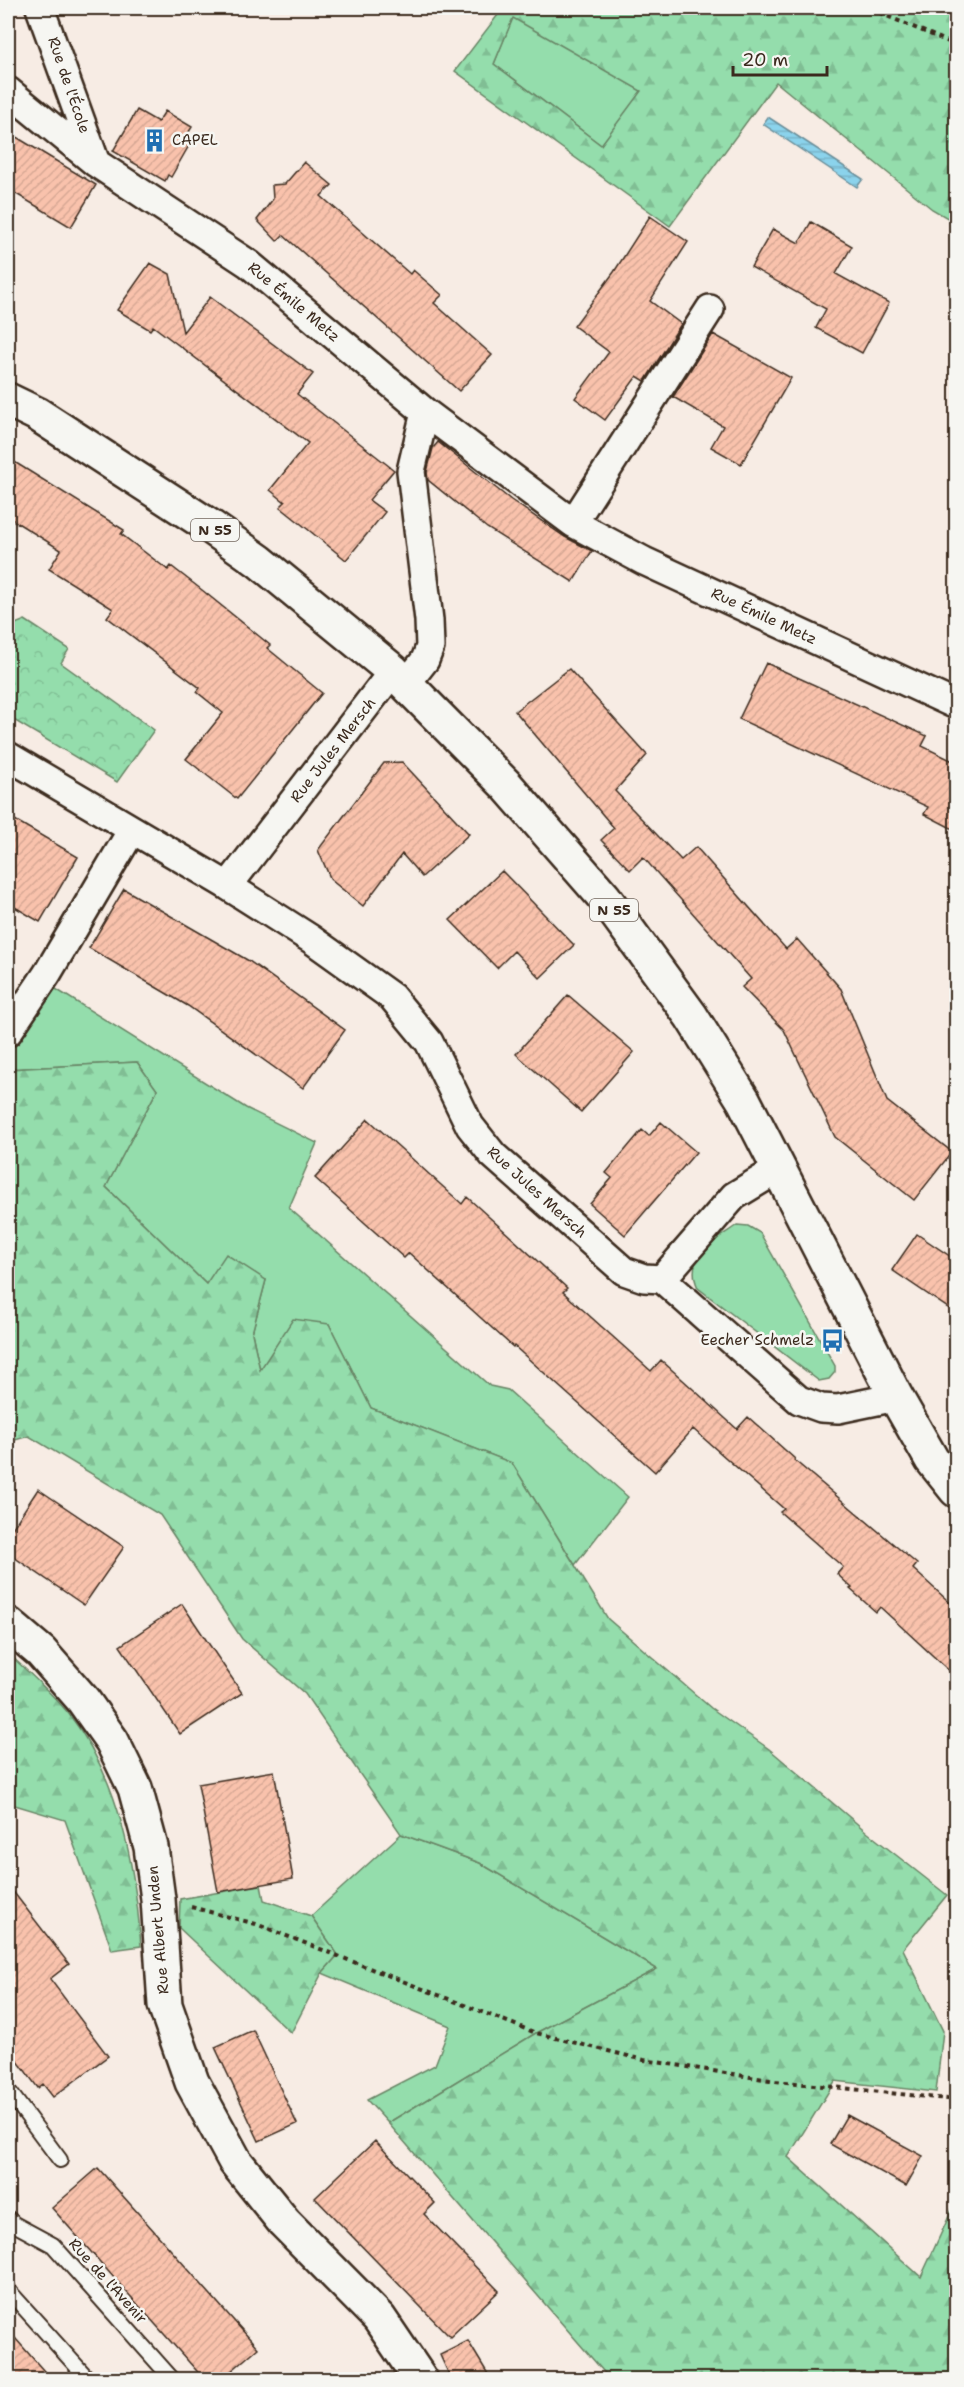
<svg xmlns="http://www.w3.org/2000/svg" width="964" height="2387" viewBox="0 0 964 2387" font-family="'Shantell Sans',sans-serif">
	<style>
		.grass { fill: #94ddac; stroke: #688465; stroke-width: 1.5 }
		.forest { fill: url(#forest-firs); stroke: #688465; stroke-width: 1.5; fill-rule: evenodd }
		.park { fill: url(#park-crowns); stroke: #688465; stroke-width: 1.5 }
		.water { fill: url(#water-rules); stroke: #6b8f9a; stroke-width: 1.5 }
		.building { fill: url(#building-hatch); stroke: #3b2a1e; stroke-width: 1.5 }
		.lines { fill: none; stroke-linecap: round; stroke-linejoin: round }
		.service-casing { stroke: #3b2a1e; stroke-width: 18 }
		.minor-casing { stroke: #3b2a1e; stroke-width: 32 }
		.secondary-casing { stroke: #3b2a1e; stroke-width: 38 }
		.primary-casing { stroke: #3b2a1e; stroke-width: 38 }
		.path { stroke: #3b2a1e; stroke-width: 4; stroke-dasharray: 4.5 4.5; stroke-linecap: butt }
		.service { stroke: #f6f6f2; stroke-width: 14 }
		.minor { stroke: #f6f6f2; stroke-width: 27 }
		.secondary { stroke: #f6f6f2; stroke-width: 33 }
		.primary { stroke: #f6f6f2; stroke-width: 33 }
		.labels { text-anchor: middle; stroke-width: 5; stroke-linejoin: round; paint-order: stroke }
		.shield { fill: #f6f6f2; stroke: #73675e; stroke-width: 1.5 }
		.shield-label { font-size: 14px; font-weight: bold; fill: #3b2a1e }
		.street-label { font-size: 15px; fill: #3b2a1e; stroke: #f6f6f2 }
		.poi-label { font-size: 15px; fill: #3b2a1e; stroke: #f6f6f2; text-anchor: start }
	</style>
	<defs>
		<pattern id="forest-firs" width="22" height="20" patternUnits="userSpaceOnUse" patternTransform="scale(1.5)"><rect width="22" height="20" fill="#94ddac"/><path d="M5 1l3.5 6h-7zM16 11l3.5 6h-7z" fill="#80be94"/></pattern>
		<pattern id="park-crowns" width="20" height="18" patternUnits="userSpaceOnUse" patternTransform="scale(1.5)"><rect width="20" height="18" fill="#94ddac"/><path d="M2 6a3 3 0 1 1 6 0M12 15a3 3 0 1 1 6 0" fill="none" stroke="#80be94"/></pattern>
		<pattern id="water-rules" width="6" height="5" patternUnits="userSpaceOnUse" patternTransform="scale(1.5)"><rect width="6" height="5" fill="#8bd3ec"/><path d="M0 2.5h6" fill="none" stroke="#79b5ca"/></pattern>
		<pattern id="building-hatch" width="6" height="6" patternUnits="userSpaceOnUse" patternTransform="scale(1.5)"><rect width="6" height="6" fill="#f9c2ac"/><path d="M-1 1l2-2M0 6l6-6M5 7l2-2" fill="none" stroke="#d6a794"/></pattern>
	</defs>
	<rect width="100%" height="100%" fill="#f7ece4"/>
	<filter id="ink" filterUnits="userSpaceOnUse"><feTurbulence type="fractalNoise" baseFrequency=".0167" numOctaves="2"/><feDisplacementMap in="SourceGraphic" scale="12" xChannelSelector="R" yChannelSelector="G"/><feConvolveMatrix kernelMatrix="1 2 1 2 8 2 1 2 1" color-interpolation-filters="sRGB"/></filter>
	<g filter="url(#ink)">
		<path class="grass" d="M513 17 642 91 601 145 494 64Z
			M51 986 246 1108 317 1143 289 1208 490 1386 508 1390 628 1497 575 1565 512 1463 371 1408 329 1324 260 1371 252 1333 266 1280 206 1284 106 1187 157 1090 137 1062 8 1069V1055Z
			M737 1225 748 1226 760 1233 835 1366V1372L829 1379 819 1381 698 1288C683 1255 714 1242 737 1225Z
			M401 1834 480 1863 657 1969 536 2033 388 2123 367 2100 435 2065 450 2026 322 1973 338 1955 311 1916Z"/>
		<path class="forest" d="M497 8H956V223L932 209 776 82 670 226 455 71 501 11ZM513 18 641 91 601 145 494 64Z
			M137 1062 157 1090 106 1187 206 1284 226 1254 266 1280 252 1333 260 1370 293 1319 329 1324 371 1408 512 1463 608 1619 711 1708 769 1749 868 1833 947 1895 903 1949 943 2031 936 2092 835 2081 788 2157 921 2277 956 2201V2379H610L388 2123 536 2033 657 1969 480 1863 401 1834 305 1694 242 1639 160 1515 29 1436 8 1442V1069Z
			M8 1653C28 1672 51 1692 69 1714 120 1780 135 1865 141 1946L112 1950 65 1820 8 1803Z
			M261 1885 264 1900 311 1916 338 1955 322 1973 291 2033 179 1928 180 1899Z"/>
		<path class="park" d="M25 620 69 649 61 663 154 730 117 782 12 719 8 708V627Z"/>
		<path class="water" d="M768 117 863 179 857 187 763 124Z"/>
		<path class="building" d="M137 110 158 122 165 111 192 127 185 138 191 142 171 177 168 175 165 181 113 151Z
			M8 132 96 185 71 227 8 189Z
			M304 162 332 185 321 196 410 274 413 270 442 295 434 303 492 355 459 391 283 235 277 241 257 220 273 199 272 185 285 184Z
			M650 216 688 242 650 301 681 324 645 381 637 376 605 420 575 398 609 352 574 326 614 272Z
			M811 222 852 246 836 274 889 303 862 353 816 328 826 309 751 267 773 229 799 243Z
			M150 263 170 274 183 332 210 297 313 374 297 394 394 470 369 500 385 512 346 560 280 507 285 502 270 490 308 443 153 326 150 330 117 310Z
			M713 334 791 378 741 464 711 447 723 426 673 397Z
			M438 442 511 500 565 537 592 551 573 582 487 528 428 480 427 472 433 448Z
			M8 458 124 530 121 534 168 570 171 566 202 590 270 645 267 648 322 693 237 799 186 759 223 713 197 692 200 688 107 617 113 609 49 569 61 550 8 517Z
			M766 663 927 736 922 746 957 763V831L924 814 928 807 739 719Z
			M569 669 647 755 615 791 681 860 696 847 786 949 797 939 841 989 887 1101 952 1152 914 1200 835 1137 784 1030 742 987 751 979 643 857 630 870 601 840 614 828 515 711Z
			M402 762 469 834 422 877 402 854 363 906 331 880 318 850 384 763Z
			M8 816 78 857 40 922 8 903Z
			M502 871 574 945 540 978 514 951 497 968 450 920Z
			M124 889 249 961 345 1030 303 1088 188 1006 89 948Z
			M568 995 634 1052 581 1112 516 1054Z
			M368 1119 462 1204 467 1197 567 1288 563 1292 651 1371 661 1360 737 1429 748 1417 795 1459 794 1460 917 1564 913 1569 957 1609V1678L880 1607 876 1612 850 1589 852 1588 837 1574 843 1567 780 1512 784 1509 693 1429 655 1472 514 1346 513 1347 409 1253 404 1258 315 1178Z
			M661 1122 696 1152 625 1235 590 1204 612 1178 606 1173 642 1130 649 1136Z
			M917 1234 957 1261V1314L892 1270Z
			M38 1489 124 1547 84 1605 8 1553V1535Z
			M182 1604 242 1693 180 1734 120 1646Z
			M274 1771 293 1879 218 1892 198 1784Z
			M8 1885 69 1964 50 1979 108 2056 53 2097 43 2084 38 2088 8 2048Z
			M253 2030 297 2124 259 2141 215 2047Z
			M847 2115 923 2156 906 2186 830 2144Z
			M375 2141 435 2203 424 2214 499 2291 450 2337 315 2198Z
			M98 2168 258 2348 222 2379H204L52 2208Z
			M8 2330 51 2379H8Z
			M468 2341 491 2379H451L440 2355Z"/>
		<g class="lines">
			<defs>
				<path id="service" d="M8 2090 60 2160
					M8 2218 14 2224 53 2245 173 2380
					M8 2290 89 2380"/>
				<path id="minor" d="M40 8 96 163
					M8 91 96 163 249 264 425 412 573 523 644 561 956 705
					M573 523 710 309
					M407 683 425 660 430 647 429 620 411 471 425 412
					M8 756 228 886 311 939 392 997 429 1042 470 1126 493 1155 624 1271 644 1278 662 1279
					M228 886 393 671
					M8 1032 47 974 132 830
					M780 1168 734 1196 662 1279 799 1400 821 1408 838 1409 896 1397"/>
				<path id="secondary" d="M8 1624 41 1652 83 1700 112 1741 135 1788 151 1847 158 1899 165 2005 192 2082 235 2161 284 2222 379 2318 421 2380"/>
				<path id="primary" d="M8 400 37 414 211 527 259 561 393 671 507 786 604 897 691 1016 744 1101 896 1397 932 1460 956 1490"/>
			</defs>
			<use href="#service" class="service-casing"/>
			<use href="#minor" class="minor-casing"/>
			<use href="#secondary" class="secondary-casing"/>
			<use href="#primary" class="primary-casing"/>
			<path class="path" d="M872 8 882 14 956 45
				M191 1907 256 1924 536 2033 644 2060 776 2081 947 2099 956 2098"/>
			<use href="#service" class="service"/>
			<use href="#minor" class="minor"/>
			<use href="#secondary" class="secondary"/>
			<use href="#primary" class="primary"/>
		</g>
	</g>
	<defs>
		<symbol id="building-bare" viewBox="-9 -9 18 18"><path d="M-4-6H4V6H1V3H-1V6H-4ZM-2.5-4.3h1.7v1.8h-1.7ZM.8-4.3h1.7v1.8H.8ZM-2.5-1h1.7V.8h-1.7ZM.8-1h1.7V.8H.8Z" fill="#1f6fb2" stroke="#f6f6f2" stroke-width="2.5" paint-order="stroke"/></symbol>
		<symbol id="bus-bare" viewBox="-9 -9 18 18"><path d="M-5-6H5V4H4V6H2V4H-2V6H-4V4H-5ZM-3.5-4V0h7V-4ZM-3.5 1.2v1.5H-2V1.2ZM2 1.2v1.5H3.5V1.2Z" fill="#1f6fb2" stroke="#f6f6f2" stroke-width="2.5" paint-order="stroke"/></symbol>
	</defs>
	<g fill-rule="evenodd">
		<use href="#building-bare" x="138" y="124" width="33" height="33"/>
		<use href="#bus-bare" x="816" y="1324" width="33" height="33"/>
	</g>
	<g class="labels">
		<g class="shield">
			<rect x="191" y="519" width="48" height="22" rx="4.5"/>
			<rect x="590" y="899" width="48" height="22" rx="4.5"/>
		</g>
		<g class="shield-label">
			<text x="215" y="535">N 55</text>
			<text x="614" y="915">N 55</text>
		</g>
		<g class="street-label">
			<text transform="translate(69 85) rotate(71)" y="5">Rue de l'École</text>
			<text transform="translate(294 302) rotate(40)" y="5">Rue Émile Metz</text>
			<text transform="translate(764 616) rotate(25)" y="5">Rue Émile Metz</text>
			<text transform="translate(333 750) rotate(-52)" y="5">Rue Jules Mersch</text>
			<text transform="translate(537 1192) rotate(42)" y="5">Rue Jules Mersch</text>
			<text transform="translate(158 1930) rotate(-95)" y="5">Rue Albert Unden</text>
			<text transform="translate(108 2281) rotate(48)" y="5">Rue de l'Avenir</text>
		</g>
		<g class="poi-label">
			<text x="172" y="145">CAPEL</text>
			<text x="814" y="1345" text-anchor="end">Eecher Schmelz</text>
		</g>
	</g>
	<rect width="964" height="2387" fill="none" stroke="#f6f6f2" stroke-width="30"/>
	<rect x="15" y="15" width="934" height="2357" fill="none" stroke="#3b2a1e" stroke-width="2" filter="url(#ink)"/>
	<path d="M733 66v9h94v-9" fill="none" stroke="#3b2a1e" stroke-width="3"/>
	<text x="742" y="66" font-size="18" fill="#3b2a1e" stroke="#f6f6f2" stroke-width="4.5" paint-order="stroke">20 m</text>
</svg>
